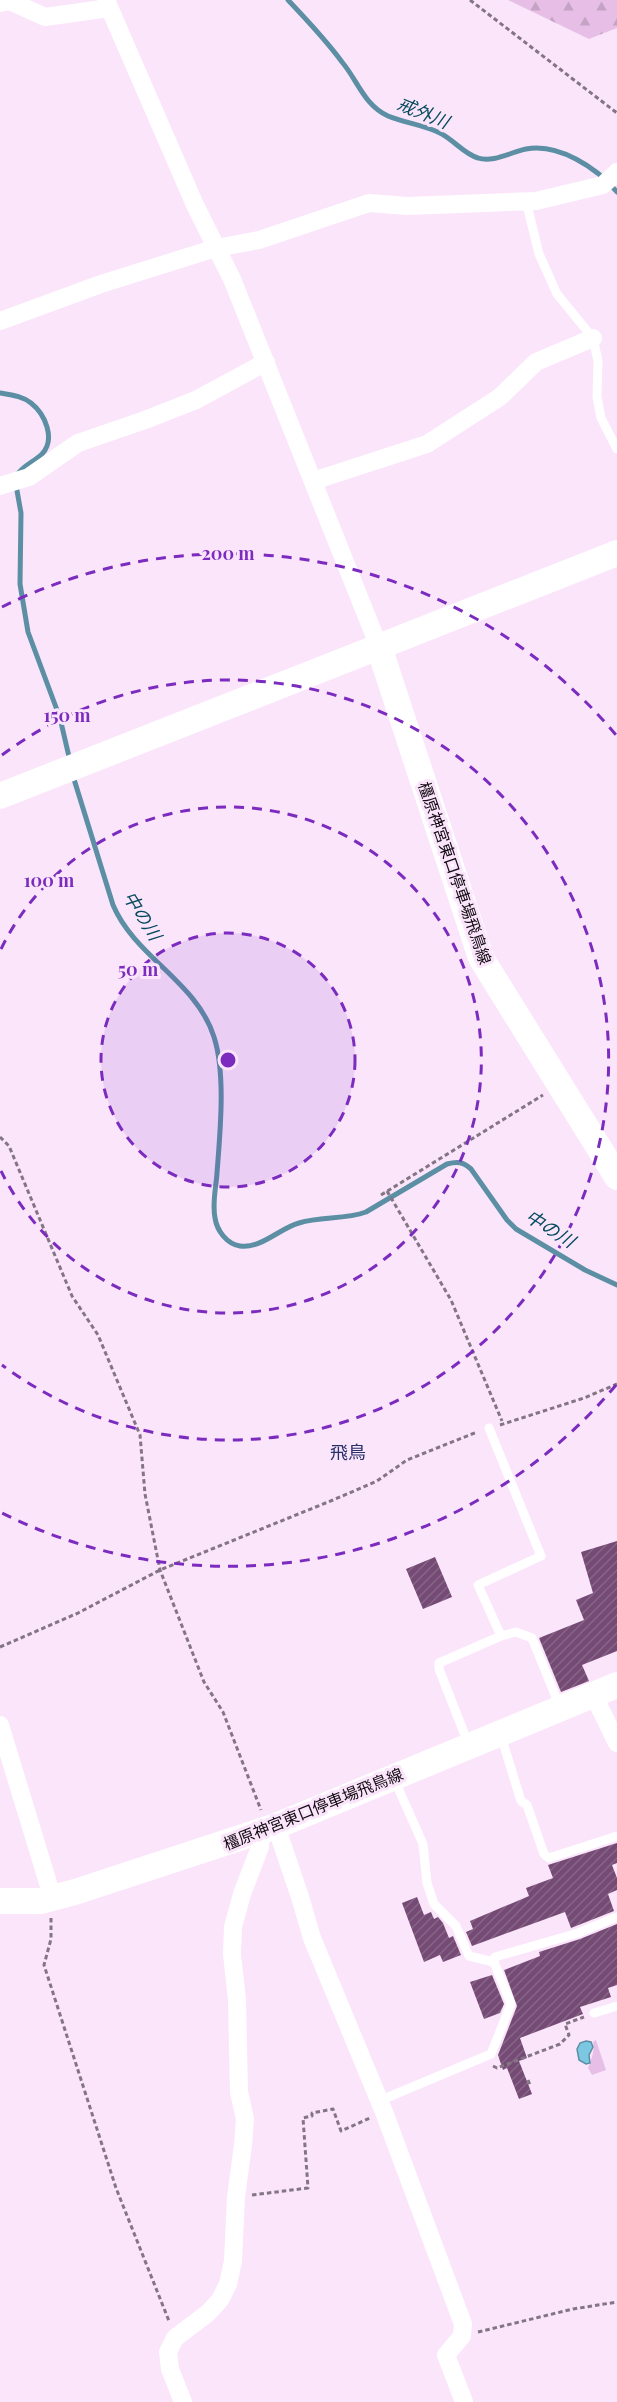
<svg xmlns="http://www.w3.org/2000/svg" width="617" height="2402" viewBox="0 0 617 2402" font-family="'Playfair Display','Noto Sans JP',serif">
	<style>
		.green { fill: #e7bfe6 }
		.forest { fill: url(#forest-firs) }
		.water { fill: #7cc7e2; stroke: #5c8fa4; stroke-width: 1.5 }
		.lines { fill: none; stroke-linecap: round; stroke-linejoin: round }
		.stream { stroke: #5c8fa4; stroke-width: 5 }
		.building { fill: url(#building-hatch) }
		.path { stroke: #847584; stroke-width: 3; stroke-dasharray: 4.5 3; stroke-linecap: butt }
		.lane { stroke: #fff; stroke-width: 9 }
		.street { stroke: #fff; stroke-width: 18 }
		.secondary { stroke: #fff; stroke-width: 26 }
		.ring { fill: none; stroke: #7b2cbf; stroke-width: 3; stroke-dasharray: 10 8 }
		.labels { text-anchor: middle; stroke-width: 6; stroke-linejoin: round; paint-order: stroke }
		.street-label { font-size: 16px; fill: #120b12; stroke: #fbe5fb }
		.water-label { font-size: 18px; font-style: italic; fill: #04495c; stroke: #fbe5fb }
		.neighbourhood-label { font-size: 18px; fill: #263069; stroke: #fbe5fb }
		.centre { fill: #7b2cbf; stroke: #fbe5fb; stroke-width: 3 }
		.ring-label { font-size: 18px; text-anchor: middle; font-weight: bold; fill: #7b2cbf; stroke: #fbe5fb; stroke-width: 6; stroke-linejoin: round; paint-order: stroke }
	</style>
	<defs>
		<pattern id="forest-firs" width="22" height="20" patternUnits="userSpaceOnUse" patternTransform="scale(1.5)"><rect width="22" height="20" fill="#e7bfe6"/><path d="M5 1l3.5 6h-7zM16 11l3.5 6h-7z" fill="#c5a3c4"/></pattern>
		<pattern id="building-hatch" width="6" height="6" patternUnits="userSpaceOnUse" patternTransform="scale(1.5)"><rect width="6" height="6" fill="#754b75"/><path d="M-1 1l2-2M0 6l6-6M5 7l2-2" fill="none" stroke="#866686"/></pattern>
	</defs>
	<rect width="100%" height="100%" fill="#fbe5fb"/>
	<path class="green" d="M596 2040 606 2070 592 2075 588 2068C591 2061 595 2050 593 2042Z"/>
	<path class="forest" d="M508 0H617V28L589 39Z"/>
	<path class="water" d="M586 2041 591 2042 593 2047 589 2055 590 2063 586 2064 579 2060 577 2049 580 2043Z"/>
	<g class="lines">
		<path class="stream" d="M288 0C307 20 326 40 342 62 358 81 364 105 388 116 405 123 424 125 440 133 454 140 464 154 478 158 493 163 511 152 526 149 559 143 597 168 617 192
			M0 393C11 395 22 396 31 403 45 414 56 439 42 454 34 462 24 465 17 475
			M16 485 21 513 20 584 28 632 60 718 70 761
			M73 776 113 905C135 957 197 982 214 1037 226 1074 220 1133 217 1173 216 1188 212 1203 215 1218 217 1231 227 1244 240 1246 261 1249 280 1228 299 1223 321 1216 344 1220 366 1212L447 1164C458 1161 463 1162 471 1169L507 1220 516 1229 585 1270 617 1285"/>
	</g>
	<path class="building" d="M617 1541V1651L582 1665 589 1681 561 1692 539 1638 584 1620 576 1600 593 1593 581 1552Z
		M435 1557 452 1597 423 1609 406 1569Z
		M617 1843V1863L612 1865 617 1878V1890L608 1894 614 1911 571 1928 565 1912 472 1946 466 1932 473 1929 470 1921 529 1896 526 1888 553 1878 548 1865Z
		M417 1897 424 1915 431 1912 434 1919 438 1917 443 1923 449 1938 453 1936 461 1955 443 1962 440 1955 424 1962 402 1903Z
		M617 1924V1985L608 1988 611 1997 580 2007 583 2014 520 2038 527 2058 519 2061 532 2094 519 2099 507 2068 503 2070 498 2055 517 2006 504 1970 540 1956 539 1952 580 1939Z
		M492 1975 504 2004 500 2013 484 2019 470 1982Z"/>
	<g class="lines">
		<path class="path" d="M470 0 617 113
			M0 1137 9 1146 72 1296 98 1335 140 1435 145 1494 160 1570 204 1682 223 1712 261 1810
			M387 1191 451 1300 502 1421
			M381 1195 543 1095
			M500 1425 584 1398 617 1384
			M0 1647 78 1613 160 1570 333 1500 377 1481 407 1460 477 1432
			M51 1918V1939L44 1965 116 2188 169 2321
			M493 2066 497 2068 560 2044 569 2035 565 2024 584 2017
			M528 2080 530 2085
			M252 2195 308 2188 303 2118 312 2116V2113L333 2109 341 2131 370 2118
			M478 2332 573 2309 617 2302"/>
		<path class="lane" d="M526 201 539 254 557 294 593 338 598 361 597 397 601 418 617 449
			M489 1428 541 1556 478 1585 501 1636
			M501 1736 521 1801 527 1805 544 1854 549 1858 617 1836
			M468 1743 439 1669V1663L501 1636 516 1632 532 1638 560 1707
			M394 1779 423 1844 427 1883 434 1904 456 1926 469 1956 494 1962
			M594 2013 617 2006
			M379 2101 491 2054 511 2004 494 1962 495 1957 578 1933 617 1917"/>
		<path class="street" d="M106 0 195 205 232 279 379 647
			M0 3 10 1 45 17 109 8
			M0 321 101 284 216 248 259 240 369 203 407 206 536 201 603 185 617 172
			M313 481 427 444 500 397 536 362 593 338
			M0 486 29 477 78 443 145 420 196 400 266 362
			M594 1696 617 1743
			M0 1725 52 1896
			M276 1826 300 1897 312 1938 384 2112 463 2324 462 2336 446 2355 464 2402
			M183 2402 170 2369 168 2352 175 2338 208 2313 220 2300 228 2284 233 2261 236 2197 243 2145 245 2119 239 2092 237 2000 232 1954 233 1927 242 1894 260 1847 261 1832"/>
		<path class="secondary" d="M379 647 481 958 617 1177
			M0 796 617 553
			M0 1901H41L75 1892 276 1826 617 1685"/>
	</g>
	<circle cx="228" cy="1060" r="127" fill="#7b2cbf" fill-opacity=".12"/>
	<g class="ring">
		<circle cx="228" cy="1060" r="127"/>
		<path d="M1 949A253 253 0 1 1 1 1171"/>
		<path d="M2 755A380 380 0 1 1 2 1365"/>
		<path d="M616 1385A506 506 0 0 1 2 1513M2 607A506 506 0 0 1 616 735"/>
	</g>
	<g class="labels">
		<g class="street-label">
			<text transform="translate(455 873) rotate(71)" y="6">橿原神宮東口停車場飛鳥線</text>
			<text transform="translate(313 1809) rotate(-22)" y="6">橿原神宮東口停車場飛鳥線</text>
		</g>
		<g class="water-label">
			<text transform="translate(423 113) rotate(22)" y="6">戒外川</text>
			<text transform="translate(142 916) rotate(58)" y="6">中の川</text>
			<text transform="translate(550 1229) rotate(32)" y="6">中の川</text>
		</g>
		<g class="neighbourhood-label">
			<text x="348" y="1459">飛鳥</text>
		</g>
	</g>
	<circle cx="228" cy="1060" r="9" class="centre"/>
	<g class="ring-label">
		<text x="228" y="560">200 m</text>
		<text x="67" y="722">150 m</text>
		<text x="49" y="887">100 m</text>
		<text x="138" y="976">50 m</text>
	</g>
</svg>
